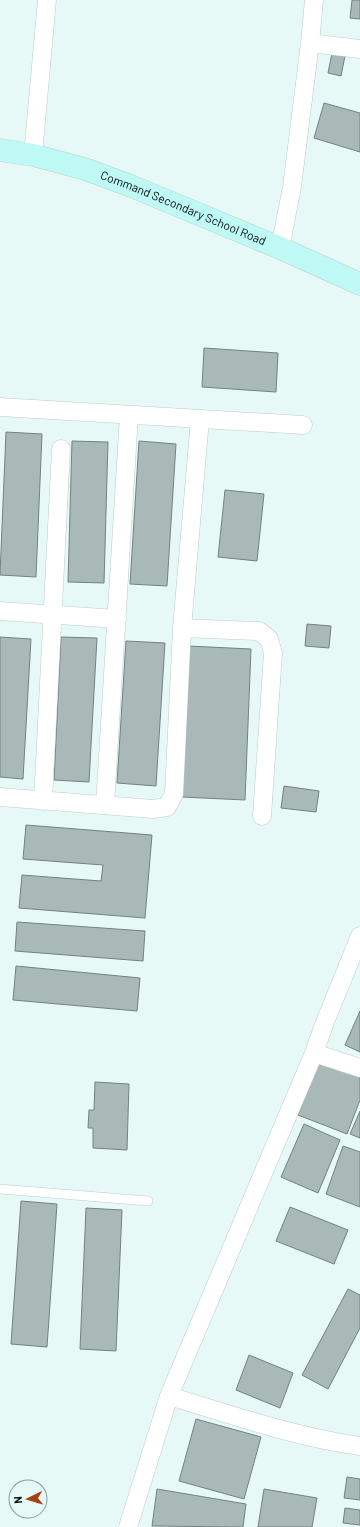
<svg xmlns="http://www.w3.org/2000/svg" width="360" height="1527" viewBox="0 0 360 1527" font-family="Barlow,sans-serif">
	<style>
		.building { fill: #a8b9b8; stroke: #728281 }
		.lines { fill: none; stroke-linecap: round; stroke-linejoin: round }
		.lane-casing { stroke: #bbcccb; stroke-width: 10 }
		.street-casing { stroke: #bbcccb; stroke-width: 19 }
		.secondary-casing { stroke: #bbcccb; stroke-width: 23 }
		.lane { stroke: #fff; stroke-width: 9 }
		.street { stroke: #fff; stroke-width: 18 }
		.secondary { stroke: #bef9f6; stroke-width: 22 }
		.labels { text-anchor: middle; stroke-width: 3; stroke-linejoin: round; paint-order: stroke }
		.street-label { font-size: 12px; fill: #070d0c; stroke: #e7f9f7 }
	</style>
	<rect width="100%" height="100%" fill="#e7f9f7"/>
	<path class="building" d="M352 0H360V19L350 18Z
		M332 53 345 56 341 76 328 73Z
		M324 103 360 113V152L314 138Z
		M204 348 278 353 276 392 202 387Z
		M6 432 42 434 36 577 0 575Z
		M72 441 108 442 104 583 68 582Z
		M139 441 176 444 167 586 130 584Z
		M225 490 264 494 257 561 218 557Z
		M307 624 331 626 329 648 305 646Z
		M0 637 31 639 23 779 0 777Z
		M61 637 97 638 89 782 54 780Z
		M126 641 165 643 156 786 117 783Z
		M188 646 251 649 245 800 182 797Z
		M284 786 319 791 316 812 281 808Z
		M26 825 152 835 145 918 19 908 22 875 101 881 103 865 23 859Z
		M17 922 145 931 143 961 15 951Z
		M16 966 140 978 137 1011 13 1000Z
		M360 1011V1052L345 1045Z
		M320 1059 360 1076V1100L347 1134 298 1115Z
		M95 1082 129 1084 127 1150 93 1148V1128H88L89 1110H94Z
		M360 1111V1138L350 1134Z
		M304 1124 340 1140 318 1193 281 1177Z
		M343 1146 360 1152V1207L326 1194Z
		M21 1201 57 1204 47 1347 11 1344Z
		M290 1207 348 1230 334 1264 276 1241Z
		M86 1208 122 1210 116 1351 80 1349Z
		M348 1289 360 1295V1328L328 1389 302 1375Z
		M249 1355 293 1373 280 1408 236 1390Z
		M196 1419 261 1437 244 1499 179 1481Z
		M347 1477 360 1479V1500L344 1498Z
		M157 1489 246 1504 243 1527 152 1526Z
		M264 1489 317 1498 312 1527H258Z
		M345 1508 360 1510V1525L343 1523Z"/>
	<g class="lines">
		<defs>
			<path id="lane" d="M0 1189 148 1201"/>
			<path id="street" d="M310 43 360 49
				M33 155 47 0
				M280 248 292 187 310 43 314 0
				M0 407 303 425
				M0 611 117 619
				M182 628 259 631 269 639 273 653 262 816
				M0 797 153 809 167 807 174 794 182 628 200 419
				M43 801 61 449
				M105 805 129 415
				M314 1053 360 1068
				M169 1396C232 1415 295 1437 360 1446
				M128 1527 169 1396 314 1053 325 1022 360 936"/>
			<g id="secondary">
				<path id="s1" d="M0 150 33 155 85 169 131 186 280 248 360 284"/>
			</g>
		</defs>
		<use href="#lane" class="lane-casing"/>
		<use href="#street" class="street-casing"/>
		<use href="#secondary" class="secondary-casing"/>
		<use href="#lane" class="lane"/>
		<use href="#street" class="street"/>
		<use href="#secondary" class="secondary"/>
	</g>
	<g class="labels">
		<g class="street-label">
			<text dy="4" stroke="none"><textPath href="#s1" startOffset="193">Command Secondary School Road</textPath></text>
		</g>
	</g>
	<g transform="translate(28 1499) rotate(265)"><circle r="19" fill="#e7f9f7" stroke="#8d9b99"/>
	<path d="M0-3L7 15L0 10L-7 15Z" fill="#a53f14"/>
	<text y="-6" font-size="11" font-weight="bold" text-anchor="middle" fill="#070d0c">N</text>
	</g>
</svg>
